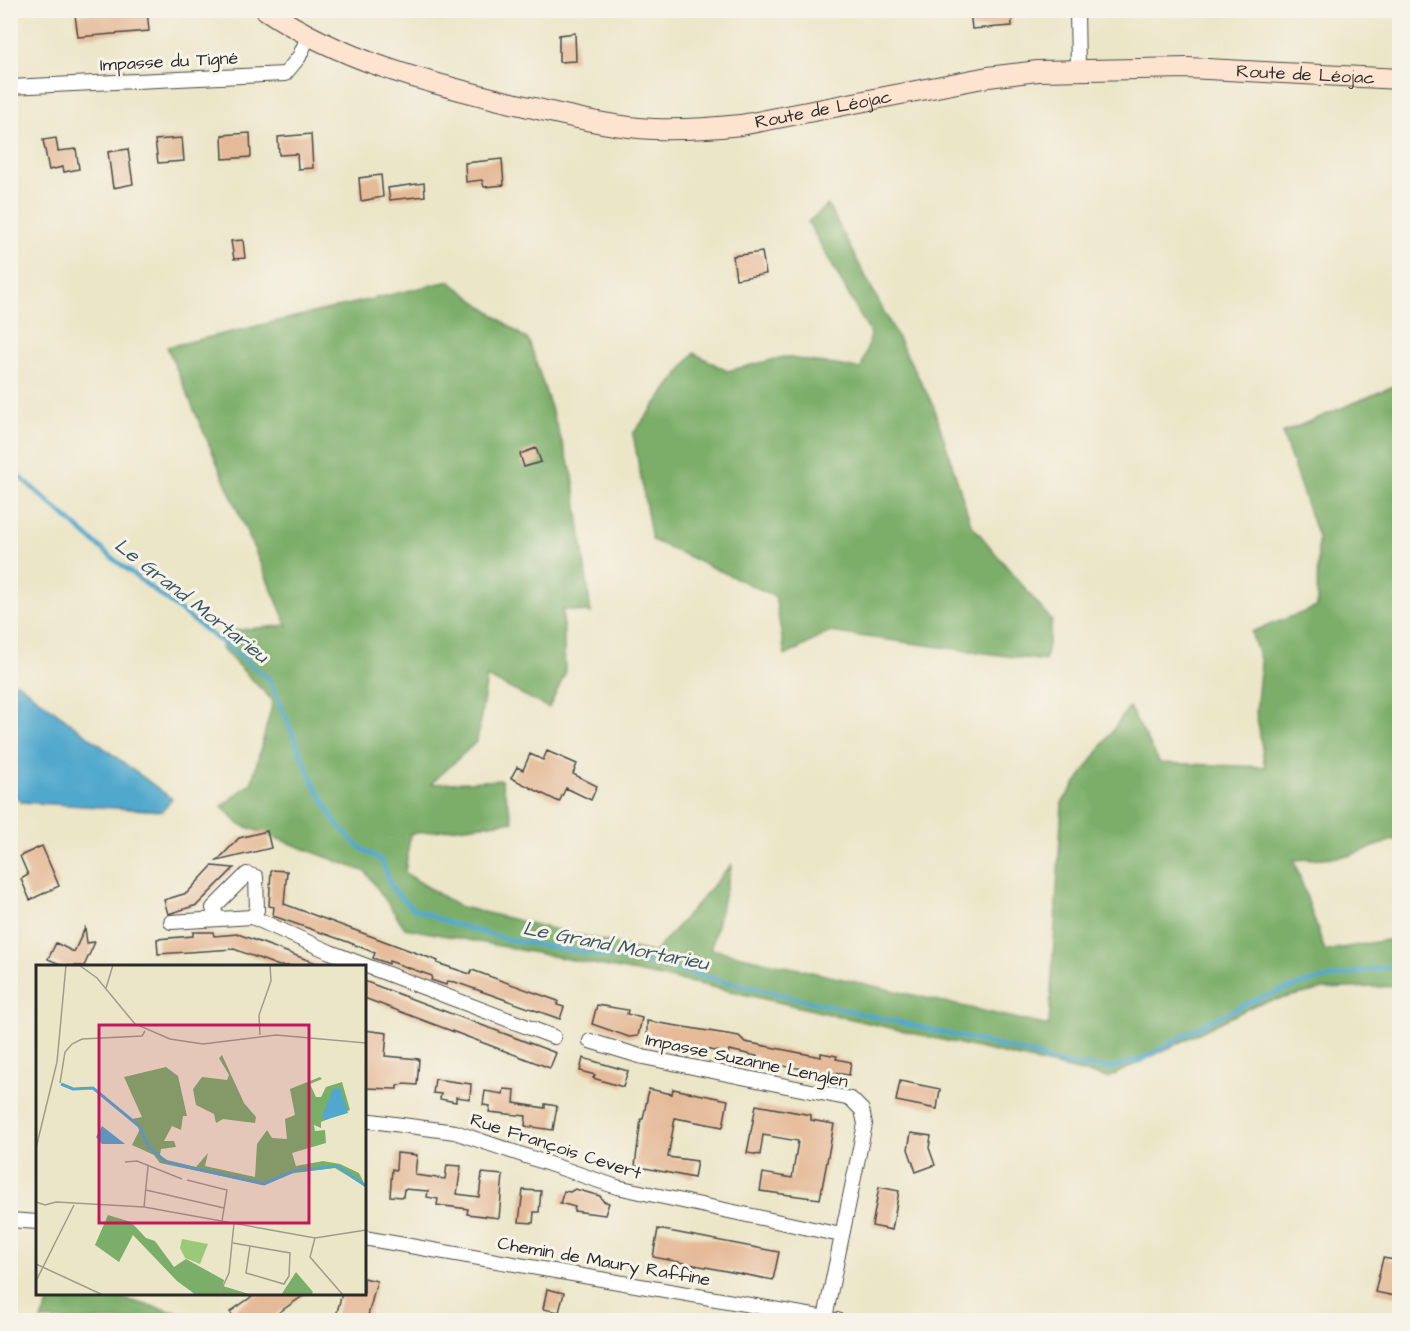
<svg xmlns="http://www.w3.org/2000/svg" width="1410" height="1331" viewBox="0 0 1410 1331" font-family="'Architects Daughter',sans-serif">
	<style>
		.forest { fill: #7bae69; stroke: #536c4a; stroke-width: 1.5 }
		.water { fill: #51a8cd; stroke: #3e6a7c; stroke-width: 1.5 }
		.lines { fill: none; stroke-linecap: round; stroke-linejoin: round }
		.stream { stroke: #51a8cd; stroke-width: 4.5 }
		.building { fill: #e5ba98 }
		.minor-casing { stroke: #484743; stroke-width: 16 }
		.secondary-casing { stroke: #484743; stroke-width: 22 }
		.minor { stroke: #fff; stroke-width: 14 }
		.secondary { stroke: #fde4d0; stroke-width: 20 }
		.labels { text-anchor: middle; stroke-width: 6; stroke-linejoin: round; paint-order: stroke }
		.street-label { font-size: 18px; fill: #2b2b2b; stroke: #f7f3e8 }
		.water-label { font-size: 20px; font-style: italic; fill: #385764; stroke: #f7f3e8 }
		.inset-river { fill: none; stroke: #51a8cd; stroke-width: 3 }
		.inset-road { fill: none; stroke: #9f9b8a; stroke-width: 1.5 }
		.view { fill: #c2185b; fill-opacity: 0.15; stroke: #c2185b; stroke-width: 3 }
		.inset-edge { fill: none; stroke: #2b2b2b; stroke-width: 3 }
	</style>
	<rect width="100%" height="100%" fill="#f7f3e8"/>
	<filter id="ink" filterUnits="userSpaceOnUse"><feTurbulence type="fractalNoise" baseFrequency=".0167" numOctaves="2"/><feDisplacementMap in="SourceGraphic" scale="12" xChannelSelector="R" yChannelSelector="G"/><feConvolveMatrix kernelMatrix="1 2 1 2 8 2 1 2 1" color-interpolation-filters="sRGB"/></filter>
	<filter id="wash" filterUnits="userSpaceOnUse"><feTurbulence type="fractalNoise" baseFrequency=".008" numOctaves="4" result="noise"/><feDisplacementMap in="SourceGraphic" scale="24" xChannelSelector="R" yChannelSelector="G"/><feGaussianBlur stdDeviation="1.35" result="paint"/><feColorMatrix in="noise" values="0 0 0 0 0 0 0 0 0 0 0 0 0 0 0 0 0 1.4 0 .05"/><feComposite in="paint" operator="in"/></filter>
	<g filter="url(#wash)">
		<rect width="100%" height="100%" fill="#ece6c9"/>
		<path class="forest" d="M828 205 933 405 971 524 1052 621 1045 661 829 632 785 656 775 596 652 540 633 434 694 353 727 371 784 357 861 369 871 335 808 222Z
			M449 281 529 341 573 476 591 613 563 609 565 674 549 708 487 677 477 741 431 784 501 780 513 821 410 834 405 873 458 906 654 953 732 864 711 949 1049 1026 1062 803 1129 707 1160 763 1265 767 1256 712 1261 662 1251 632 1317 607 1318 537 1282 433 1399 384V838L1348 856 1294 860 1325 951 1399 938V986L1324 989 1257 1004 1108 1078 699 984 405 928 366 872 239 824 222 806 252 782 273 701 222 649 221 632 287 625 167 347Z
			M52 1294H106L204 1320H41Z"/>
		<path class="water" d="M16 682 172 799 162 811 21 802 10 791 11 693Z"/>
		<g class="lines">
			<path class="stream" d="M10 468 111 557 269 679 314 784 336 823 359 847 382 861 392 889 412 908 449 923 510 940 642 962 1021 1051 1065 1065 1111 1068 1145 1058 1208 1022 1257 999 1309 982 1400 964"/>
		</g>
		<g id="blocks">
			<path class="building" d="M117 10H147L149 31 78 37 75 15Z
				M970 10H1011L1012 26 972 29Z
				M575 33 576 61 559 62V35Z
				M250 133 251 157 223 159 222 135Z
				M311 134 313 168 298 169 297 154 279 155 278 137Z
				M56 138 58 151 76 149 79 169 64 172 63 167 49 170 43 140Z
				M182 138 184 161 158 163 155 140Z
				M128 149 133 184 113 188 108 152Z
				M502 159 504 185 484 187 482 180 466 182 465 163Z
				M381 175 383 197 361 201 359 178Z
				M424 183 425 196 390 200 388 188Z
				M243 240 245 258 234 259 231 241Z
				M762 252 766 274 736 279 733 256Z
				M536 448 541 462 524 467 520 454Z
				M547 751 577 764 573 774 597 786 591 800 566 788 559 802 511 778 517 767 523 770 530 754 543 760Z
				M267 831 271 848 217 861 239 838Z
				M42 846 59 886 30 900 21 879 28 875 20 856Z
				M212 866 234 868 197 905 168 914 164 900 187 893Z
				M271 870 287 871 284 904 438 961 437 963 470 974 472 970 558 1001 557 1005 564 1007 560 1019 455 982 447 981 446 985 431 980 432 976 389 961V964L373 958 375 953 348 942 273 916 274 907 269 906Z
				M85 928 87 943 95 942 84 966H64L48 959 56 943 74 952Z
				M193 932H213L214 936 238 934 324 966H279L234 949 158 954 157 939 193 936Z
				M364 981 556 1053 550 1068 364 998Z
				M597 1005 628 1010 627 1014 642 1018 638 1036 629 1037 592 1024Z
				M647 1021 739 1036 745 1042 821 1057V1053L837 1056 836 1059 851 1062 849 1075 768 1064 757 1060V1056L729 1050 728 1054 688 1045 691 1050 661 1044 658 1040 647 1038Z
				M364 1030 387 1033 385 1056 419 1059 417 1085 404 1084 397 1086V1089L364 1088Z
				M583 1058 628 1071 623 1087 593 1078 595 1075 580 1071Z
				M435 1079 471 1084 470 1099 456 1097V1102L440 1099 441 1094 433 1093Z
				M900 1081 940 1089 937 1109 896 1101Z
				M504 1089 515 1090 514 1103 545 1108V1104L557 1106 553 1130 525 1126 526 1116 489 1112 490 1106 483 1105 485 1091 503 1094Z
				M649 1089 672 1094 673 1089 728 1100 723 1127 675 1118 668 1157 697 1161 694 1178 635 1166 641 1119H643Z
				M756 1105 811 1115V1120L834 1124 820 1199 760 1191 763 1173 792 1178 798 1141 763 1135 760 1155 747 1153Z
				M911 1133 931 1136 929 1148 935 1165 916 1172 908 1149Z
				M397 1153 417 1155 415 1175 445 1179 447 1165 461 1166 457 1194 479 1197 482 1173 503 1175 499 1218 467 1214 468 1209 437 1205 438 1199 427 1197 428 1191 404 1189 403 1197 390 1196 392 1169 396 1170Z
				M879 1187 899 1191 892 1230 872 1226Z
				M575 1189 600 1196 603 1201 609 1203 605 1215 574 1211 575 1207 560 1203 564 1191 570 1192Z
				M523 1190 541 1191 539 1212H534L533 1223 519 1222Z
				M658 1229 779 1252 773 1280 653 1257Z
				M1383 1258 1400 1261V1297L1375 1292Z
				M364 1278 377 1281 367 1320H335L342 1293H364Z
				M547 1289 564 1293 559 1312 543 1309Z
				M257 1293H307L268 1320H236L230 1312Z"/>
		</g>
	</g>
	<g filter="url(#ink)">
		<use href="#blocks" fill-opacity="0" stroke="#484743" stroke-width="1.5"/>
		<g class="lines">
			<defs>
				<path id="minor" d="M1077 10 1078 69
					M10 87 285 74 299 57 308 37
					M218 919 213 908 247 874 256 877 257 910 252 917
					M171 922 252 917 330 952 554 1037
					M590 1041 643 1057 851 1099 862 1110 865 1124 825 1318
					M364 1120 455 1132 617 1187 841 1235
					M10 1220 38 1222
					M364 1238 837 1320"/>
				<g id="secondary">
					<path id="s1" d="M266 10C342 61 428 83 516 104 561 114 608 127 654 129 683 130 712 128 741 125L988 77 1038 71 1188 68 1400 79"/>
				</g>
			</defs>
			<use href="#minor" class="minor-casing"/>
			<use href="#secondary" class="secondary-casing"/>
			<use href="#minor" class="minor"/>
			<use href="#secondary" class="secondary"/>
		</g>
	</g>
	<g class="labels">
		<g class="street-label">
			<text transform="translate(169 61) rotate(-3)" y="6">Impasse du Tigné</text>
			<text dy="6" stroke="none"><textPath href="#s1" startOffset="1066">Route de Léojac</textPath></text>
			<text dy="6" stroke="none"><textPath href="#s1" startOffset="580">Route de Léojac</textPath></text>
			<text transform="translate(747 1060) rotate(12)" y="6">Impasse Suzanne Lenglen</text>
			<text transform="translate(556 1146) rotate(18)" y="6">Rue François Cevert</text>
			<text transform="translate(604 1261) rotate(10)" y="6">Chemin de Maury Raffine</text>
		</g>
		<g class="water-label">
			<text transform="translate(192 600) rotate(38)" y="7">Le Grand Mortarieu</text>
			<text transform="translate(616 945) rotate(11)" y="7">Le Grand Mortarieu</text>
		</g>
	</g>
	<g transform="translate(36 965)">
		<rect width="330" height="330" fill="#ece6c9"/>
		<path d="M146 274 172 279 164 299 149 293 144 283Z" fill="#9aca79"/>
		<path d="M186 90 208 138 220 152 219 158 187 154 180 158 178 149 160 140 157 124 166 112 191 115 193 110 183 93ZM130 102 142 111 151 151H147L145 165 136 161 128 176H138L140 182 125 184 124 190 131 195 160 202 172 188 169 201 219 212 221 179 231 165 236 173 251 174 249 154 259 150 254 124 284 112 286 114 274 119 280 132H285L290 122 306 117 314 145 285 157V163L278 160 279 166 289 165 290 178 256 188 260 201 287 196 304 199 323 208 330 222 299 203 250 209 228 220 124 198 118 190 96 180 104 164 96 154 106 152 88 112ZM72 250 95 257 110 273 119 276 138 302 150 294 188 315 187 321 216 330H160L141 316 97 270 83 297 59 280ZM260 307 277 327 275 330H245Z" fill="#7bae69"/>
		<path d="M304 123 312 148 289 155 286 151 297 124ZM66 161 89 179H66L60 172Z" fill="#51a8cd"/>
		<path class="inset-river" d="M25 119 37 124 57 123 103 161 113 182 130 197 228 219 258 206 301 201 330 221"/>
		<path class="inset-road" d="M43 0 61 13 99 59 134 74 167 79 240 70 330 78M70 23 77 0M224 70 223 50 235 16 234 0M24 118 29 87 36 79 46 74 106 71 109 66M0 183 21 97 30 0M89 197 101 196 146 214M151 215 191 225 186 256M110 225 188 243M0 237 9 240 20 237 108 242 279 273 330 265M108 242 112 201M279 273 274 292 307 330M197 278 214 281 254 288 253 311 248 319 210 308 214 281M0 299 67 330M0 316 38 240M183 330 193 308 198 258"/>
		<path class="view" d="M63 60H273V258H63Z"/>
		<rect width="330" height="330" class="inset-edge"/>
	</g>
	<rect width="1410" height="1331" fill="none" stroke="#f7f3e8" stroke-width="36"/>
</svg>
